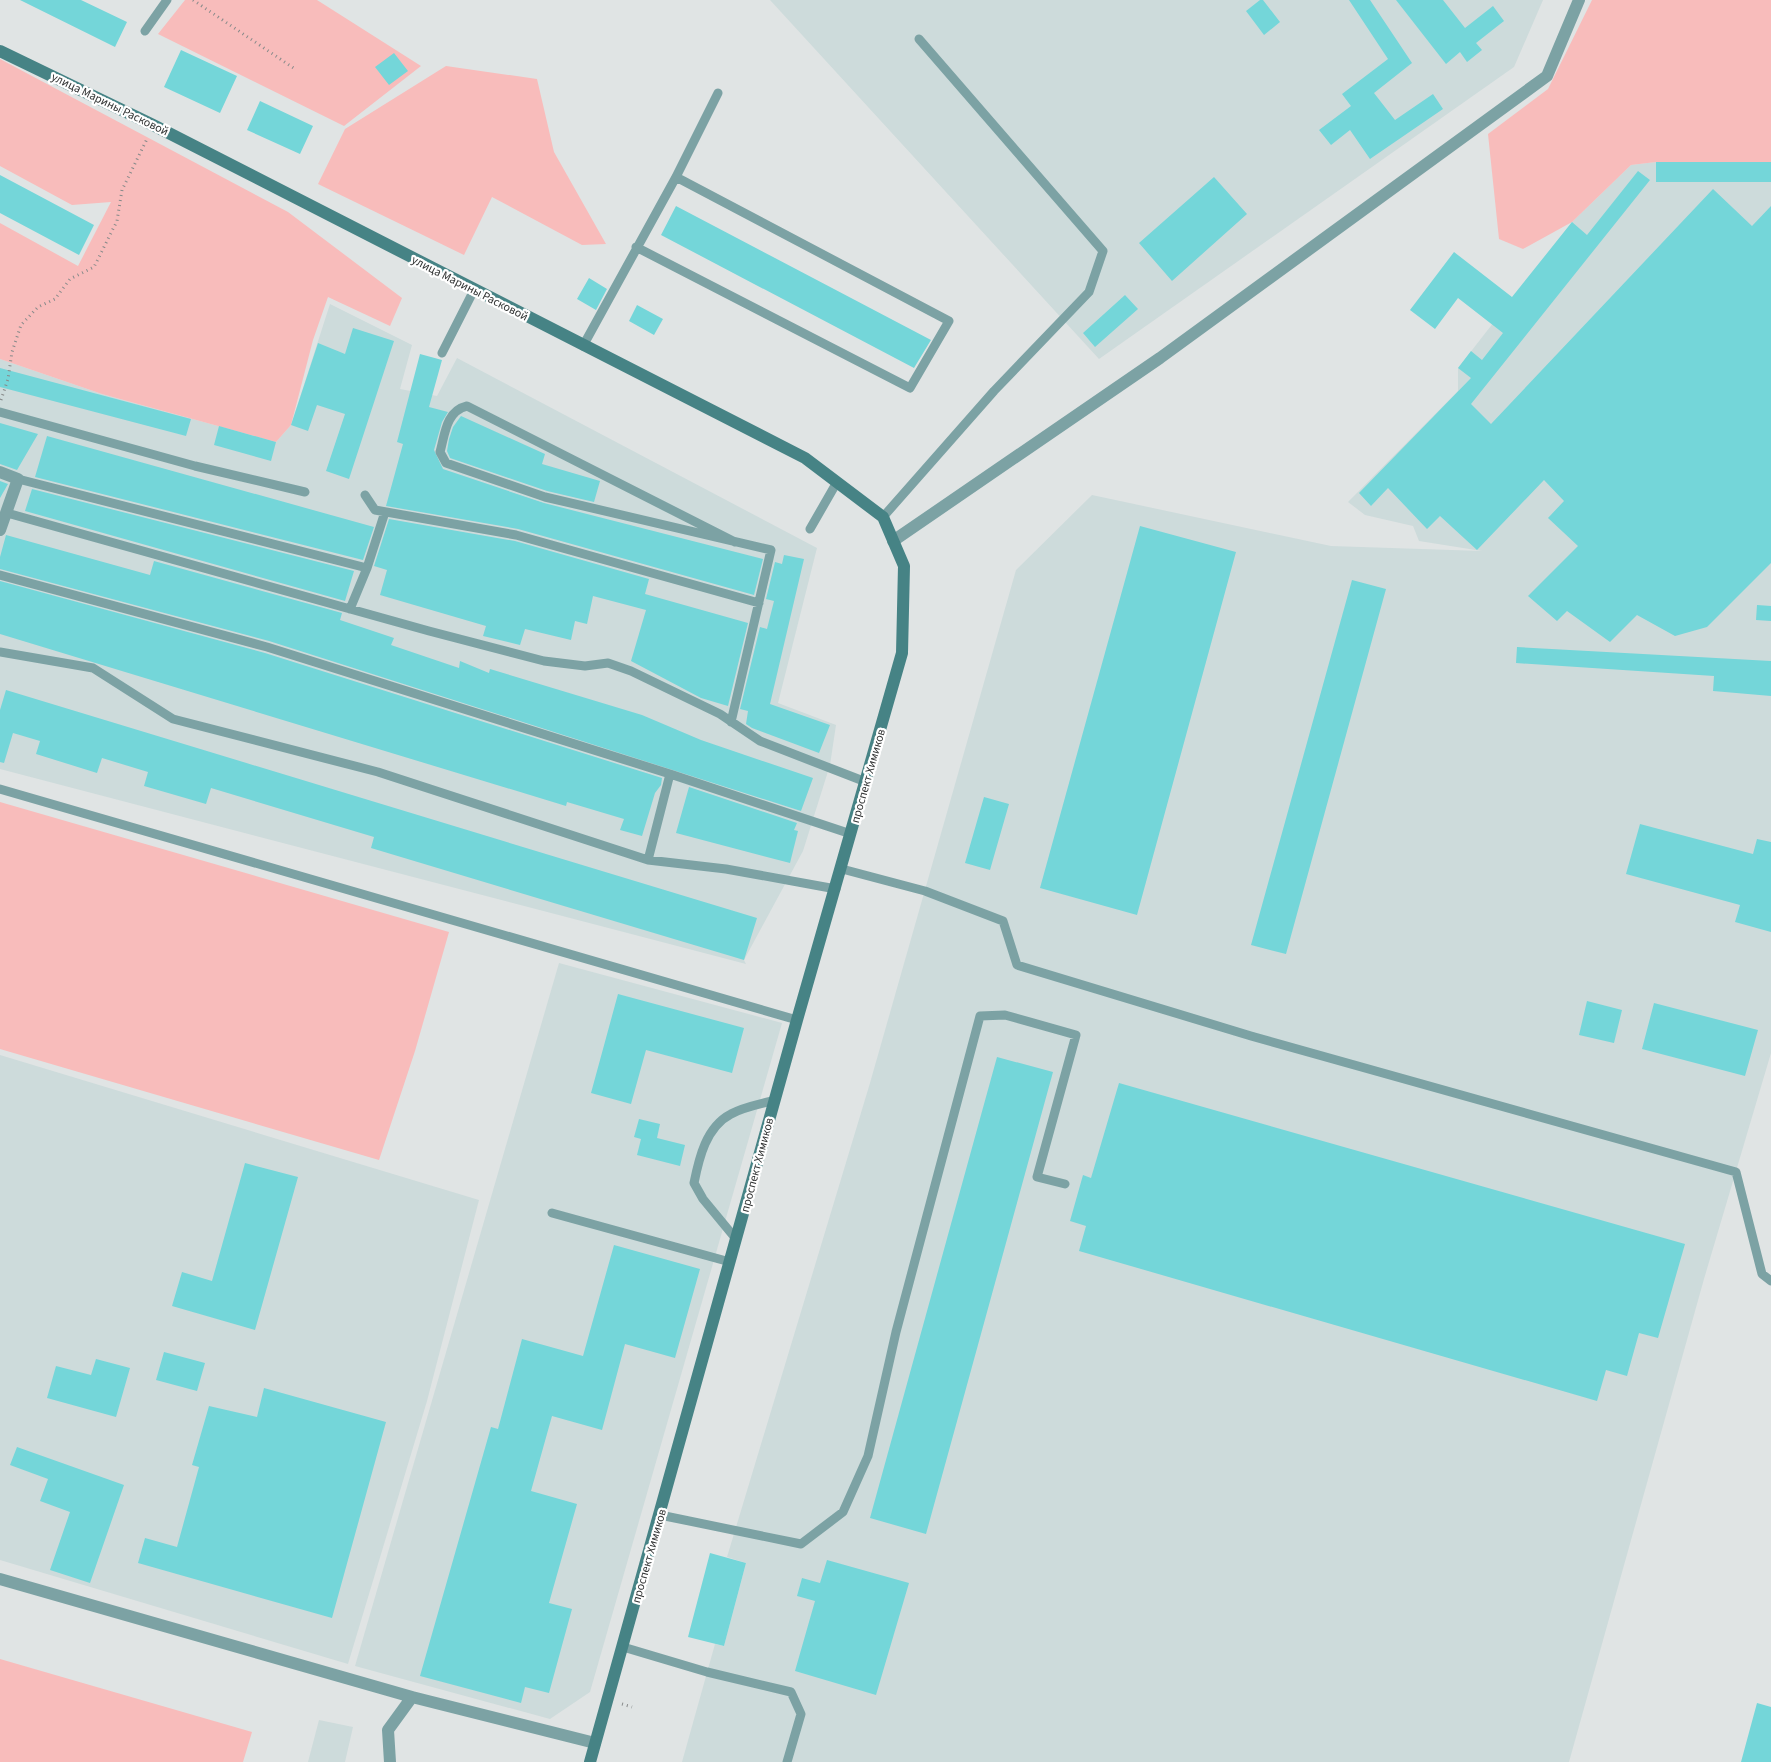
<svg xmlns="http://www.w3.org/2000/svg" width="1771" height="1762" viewBox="0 0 1771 1762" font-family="'Source Sans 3',sans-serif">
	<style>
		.built { fill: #cddbdb }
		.green { fill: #f8bcbb }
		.building { fill: #74d6d9 }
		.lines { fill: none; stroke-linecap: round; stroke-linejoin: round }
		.path { stroke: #878a8a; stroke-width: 3; stroke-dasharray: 1 4; stroke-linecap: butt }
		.service { stroke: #7ca2a4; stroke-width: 9 }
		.minor { stroke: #7ca2a4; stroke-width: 12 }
		.secondary { stroke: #468385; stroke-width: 12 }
		.labels { text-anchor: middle; stroke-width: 4.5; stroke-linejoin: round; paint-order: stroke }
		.street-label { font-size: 12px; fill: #303232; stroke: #fff }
	</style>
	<rect width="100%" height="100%" fill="#e0e4e4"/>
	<path class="built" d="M770 0H1543L1514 67 1099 359Z
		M1656 162H1771V1053L1704 1279 1569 1762H682L715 1644 724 1646 746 1563 727 1557 870 1083 1016 570 1092 495 1331 546 1482 551 1419 541 1413 526 1365 515 1348 502 1458 391V368L1572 222 1631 165Z
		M330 304 412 345 400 389 437 396 457 358 817 548 778 703 836 725 830 765 803 851 744 960 746 964 0 769V359L102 394 276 442 291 425Z
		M559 963 782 1023 590 1692 550 1719 355 1666Z
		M0 1055 479 1200 427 1401 348 1664 0 1560Z
		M319 1720 353 1727 345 1762H308Z"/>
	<path class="green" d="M185 0H317L421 66 344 126 158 34Z
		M1592 0H1771V162H1656L1631 165 1572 222 1523 249 1499 239 1488 134 1548 89Z
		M0 59 288 212 402 298 390 326 328 297 313 340 291 425 276 442 102 394 0 359V223L78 266 111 202 72 205 0 166Z
		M446 66 537 79 554 152 606 244 582 245 492 197 464 255 318 184 345 129Z
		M0 802 449 932 415 1051 379 1160 0 1049Z
		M0 1659 252 1732 243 1762H0Z"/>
	<path class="building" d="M20 0H81L127 22 115 47Z
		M1260 0H1263L1280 22 1264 35 1246 11Z
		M1349 0H1370L1412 63 1374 93 1395 120 1433 94 1443 109 1370 159 1350 130 1331 145 1319 130 1351 106 1342 94 1388 59Z
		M1396 0H1443L1465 28 1493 6 1504 21 1476 43 1482 50 1467 62 1460 52 1446 64Z
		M181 50 237 76 220 113 164 87Z
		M394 53 408 71 389 85 375 67Z
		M260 101 313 126 300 154 247 130Z
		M1656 162H1771V182H1656Z
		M1638 171 1650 180 1471 404 1491 424 1713 189 1752 226 1771 206V563L1707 627 1675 636 1637 615 1610 642 1567 611 1557 621 1528 596 1578 546 1548 518 1564 501 1544 480 1477 550 1440 516 1427 529 1388 488 1371 506 1359 493 1471 378 1458 368 1471 351 1482 360 1503 333 1458 298 1435 329 1410 310 1454 252 1512 297 1572 222 1587 235Z
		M0 175 94 225 79 255 0 213Z
		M1214 177 1247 214 1172 281 1139 243Z
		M676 206 931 340 914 368 661 235Z
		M589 278 607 289 596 310 577 299Z
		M1125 295 1138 309 1095 347 1083 333Z
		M637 305 663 319 654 335 629 321Z
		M353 328 394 341 349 479 326 471 345 414 317 405 308 431 291 425 318 343 345 354Z
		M420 354 442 360 429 407 448 412 442 422 434 450 443 469 544 503 763 559 754 595 518 529 386 506 403 444 397 442Z
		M0 368 191 419 186 436 0 387Z
		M461 416 545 454 542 464 600 481 594 502 547 491 450 458 447 451 449 439 453 427Z
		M0 423 38 434 17 470 0 464Z
		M219 426 276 442 271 461 214 445Z
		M47 436 374 527 363 560 35 477Z
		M0 481 8 484 0 498Z
		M32 489 354 571 345 601 25 511Z
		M389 519 515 541 649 579 645 594 748 623 728 706 701 698 631 661 646 610 593 596 587 624 575 621 571 640 525 629 520 645 483 636 486 626 380 595 387 570 374 566Z
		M1140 526 1236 552 1137 915 1040 888Z
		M6 535 150 575 154 561 342 613 340 620 394 638 391 645 459 668 460 661 489 673 490 669 642 715 701 740 813 778 801 811 269 641 0 569V557Z
		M784 555 804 559 770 704 830 725 819 753 752 728 746 724 748 711 740 709 760 627 767 629 774 601 766 599 775 562 782 564Z
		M1352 580 1386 589 1286 954 1251 945Z
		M0 581 265 653 662 778 661 785 655 793 642 836 620 830 624 819 567 802 566 806 0 634Z
		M1757 605 1771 606V621L1756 620Z
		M1517 647 1771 661V696L1713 691 1714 676 1516 663Z
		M6 690 757 918 744 960 371 848 374 837 211 788 206 804 144 786 148 772 102 758 97 773 36 754 40 741 13 733 4 763 0 762V710Z
		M689 787 797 823 794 830 798 831 790 863 676 833Z
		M984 797 1009 804 990 870 965 863Z
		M1640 824 1753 854 1757 839 1771 842V932L1735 922 1740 905 1626 874Z
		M618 994 744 1028 732 1073 646 1050 631 1104 591 1093Z
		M1587 1001 1622 1010 1614 1043 1579 1035Z
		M1654 1003 1758 1030 1745 1076 1642 1049Z
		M997 1057 1053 1072 926 1534 870 1518Z
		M1119 1083 1685 1244 1658 1338 1639 1333 1627 1376 1606 1370 1597 1401 1079 1251 1086 1226 1070 1221 1083 1175 1091 1178Z
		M639 1119 660 1124 657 1138 685 1145 680 1166 637 1155 641 1139 634 1137Z
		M245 1163 298 1177 255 1330 172 1306 182 1272 212 1281Z
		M614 1245 700 1269 675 1358 625 1344 602 1430 552 1416 531 1491 577 1504 549 1603 572 1609 549 1693 525 1687 521 1703 420 1676 491 1427 498 1429 522 1339 583 1356Z
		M164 1352 205 1363 197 1391 156 1380Z
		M96 1359 130 1368 116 1417 47 1398 56 1366 91 1375Z
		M264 1388 386 1422 332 1618 138 1563 145 1538 177 1547 199 1467 192 1465 209 1406 257 1417Z
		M17 1447 124 1485 90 1583 50 1570 70 1512 40 1501 48 1479 10 1465Z
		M710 1553 746 1563 724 1646 688 1637Z
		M827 1560 909 1583 876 1695 795 1671 815 1601 797 1596 802 1578 820 1583Z
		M1757 1703 1771 1707V1762H1741Z"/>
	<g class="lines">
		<path class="path" d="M193 0 295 69
			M1 400 8 379 12 352 21 325 38 307 55 299 70 279 94 267 117 221 122 190 147 139
			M622 1704 632 1707"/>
		<path class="service" d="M145 31 167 0
			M636 247 910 388 949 321 676 177
			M583 346 676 177 718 93
			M442 353 474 290
			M0 412 195 466 305 492
			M18 479 367 568
			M365 495 375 510 516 535 759 603
			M7 513 429 631 544 661 585 666 608 663 631 671 720 714 760 741 866 782
			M883 517 994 391 1089 292 1103 251 919 39
			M810 529 837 482
			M0 575 267 647 670 774
			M350 609 367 568 385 512
			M0 652 93 668 173 719 378 772 648 860 726 869 836 889
			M731 722 771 550 545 497 446 463 440 452C445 434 446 411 467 406L735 542
			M0 789 797 1020
			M648 860 670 774 851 834
			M842 869 925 891 1003 921 1017 965 1251 1036 1736 1172 1762 1274 1771 1281
			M552 1213 730 1262
			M736 1239 703 1199 694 1183C699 1158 706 1127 731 1114 743 1107 761 1104 775 1100
			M660 1515 801 1544 843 1512 868 1456 896 1332 980 1016 1005 1015 1076 1035 1037 1177 1065 1184
			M623 1647 707 1672 791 1692 801 1714 787 1762"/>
		<path class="minor" d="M0 472 18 479 0 530
			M893 541 1160 358 1547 76 1579 0
			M0 1579 412 1697
			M390 1762 388 1730 412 1697 595 1743"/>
		<path class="secondary" d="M0 51 153 125 805 458 883 517 904 566 902 653 797 1020 590 1762"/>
	</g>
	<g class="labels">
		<g class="street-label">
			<text transform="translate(110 104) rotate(26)" y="4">улица Марины Расковой</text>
			<text transform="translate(470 288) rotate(27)" y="4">улица Марины Расковой</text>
			<text transform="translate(868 776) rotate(-74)" y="4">проспект Химиков</text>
			<text transform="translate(757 1165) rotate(-75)" y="4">проспект Химиков</text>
			<text transform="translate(649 1556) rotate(-74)" y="4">проспект Химиков</text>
		</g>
	</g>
</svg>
